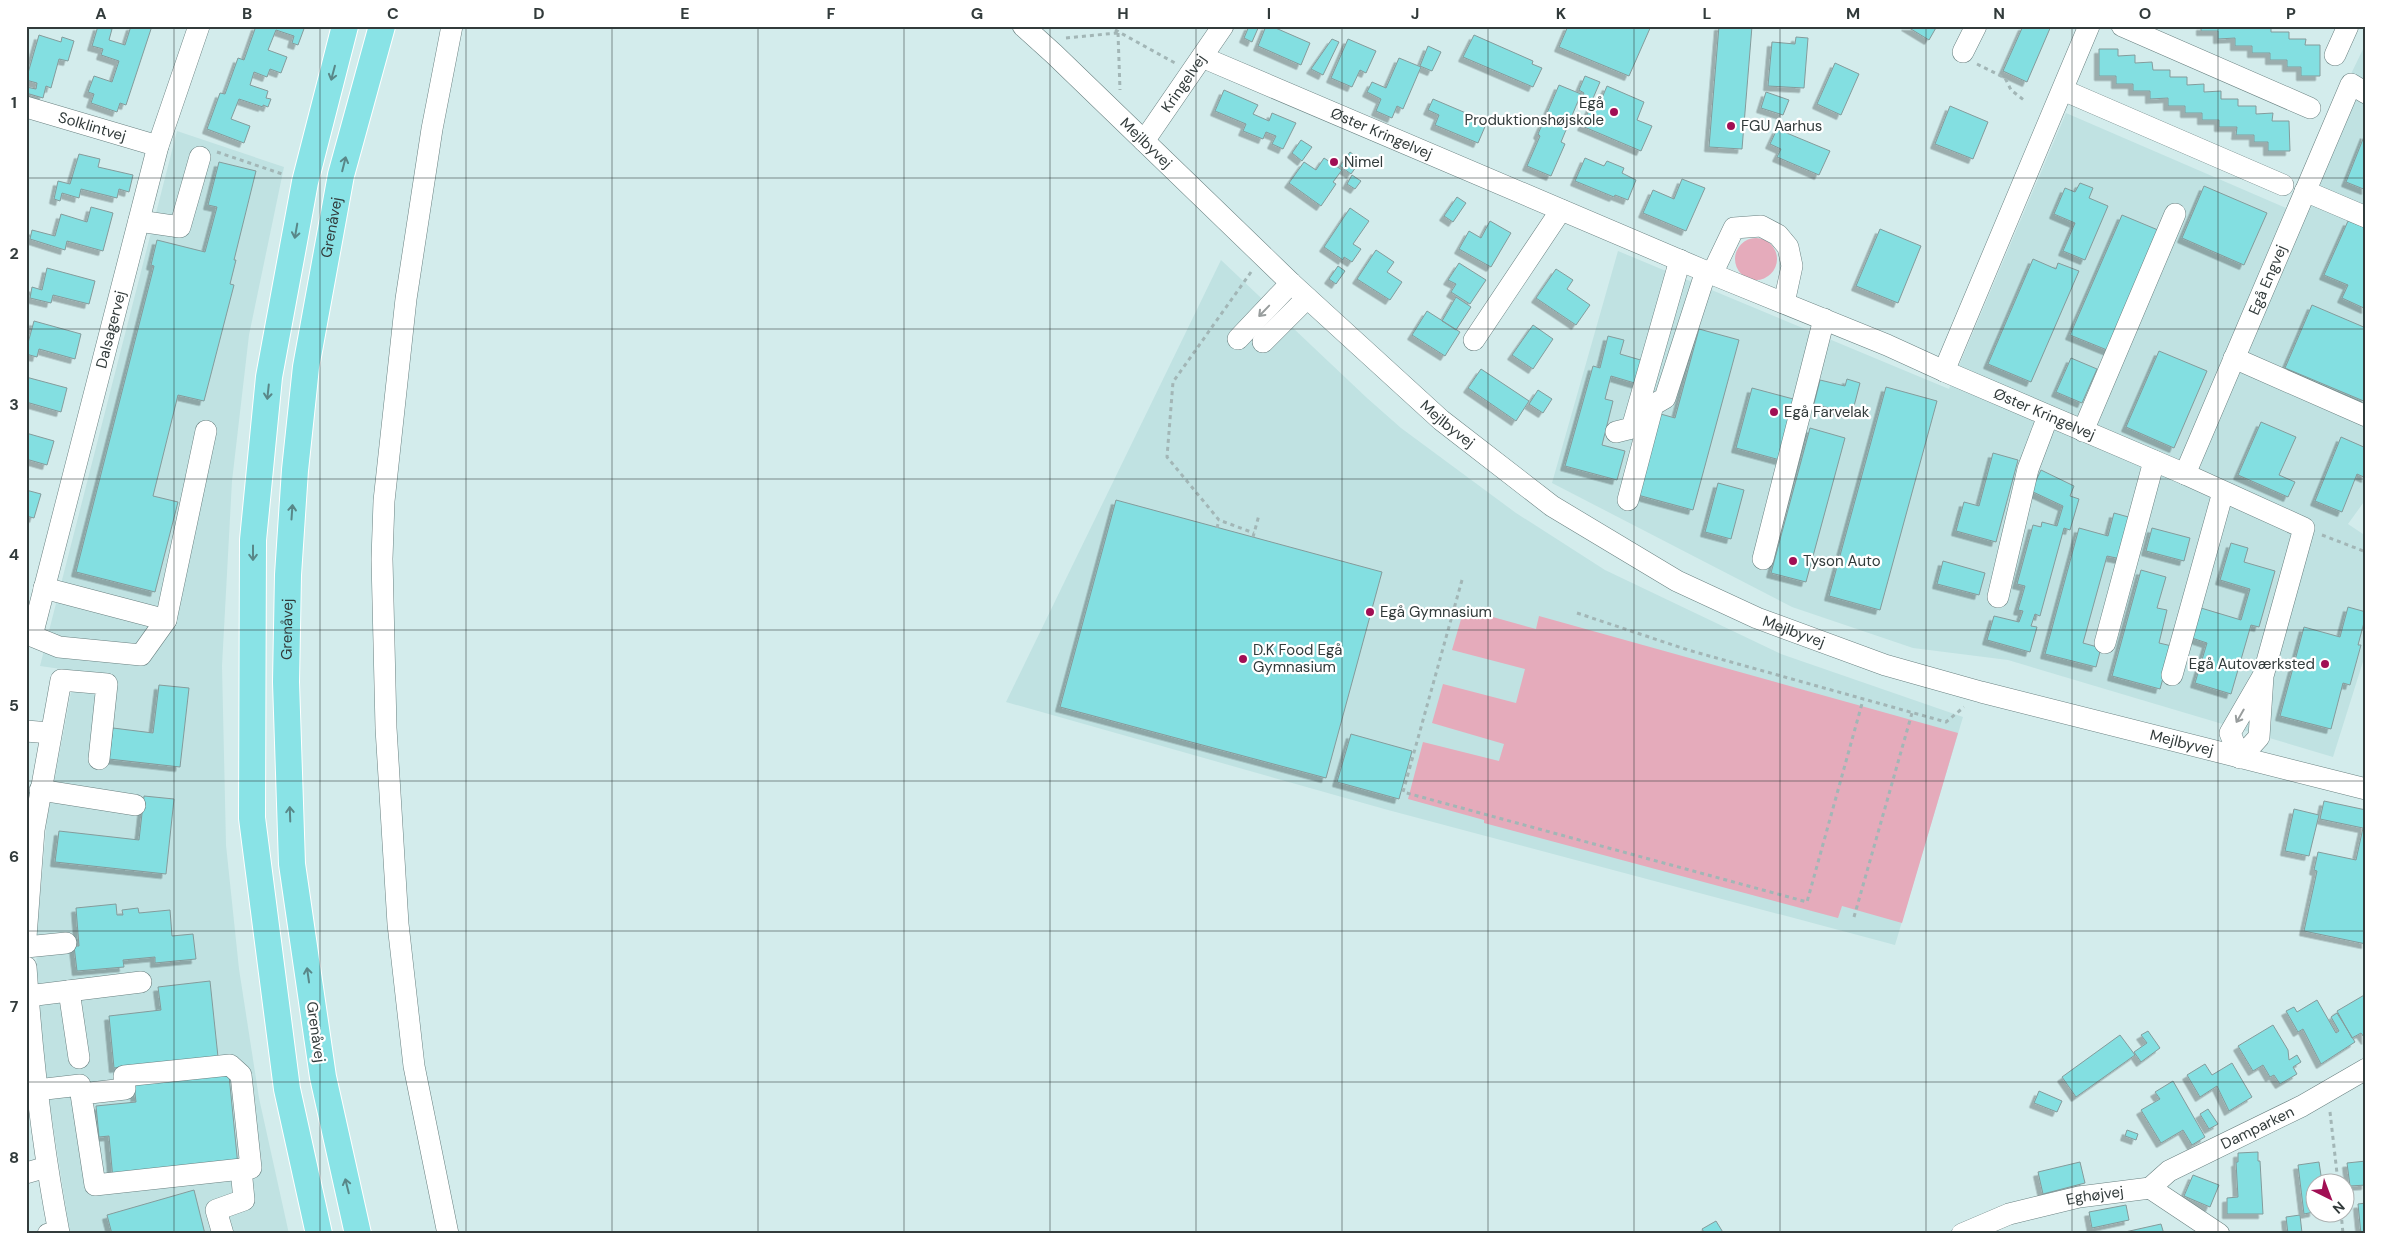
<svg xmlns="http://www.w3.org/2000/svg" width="2392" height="1260" viewBox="0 0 2392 1260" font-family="'DM Sans',sans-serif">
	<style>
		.built { fill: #c0e2e2 }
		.green { fill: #e5abbb }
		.building { fill: #83dfe1; stroke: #849b9b; filter: url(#shadow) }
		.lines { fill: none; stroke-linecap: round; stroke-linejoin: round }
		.minor-casing { stroke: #6a8181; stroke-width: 22 }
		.major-casing { stroke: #fff; stroke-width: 28 }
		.path { stroke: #a2b6b6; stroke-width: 3; stroke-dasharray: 4 4; stroke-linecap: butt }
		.minor { stroke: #fff; stroke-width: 21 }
		.major { stroke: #89e3e6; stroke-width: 26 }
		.oneway { stroke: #598788 }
		.oneway2 { stroke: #989d9d }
		.grid { fill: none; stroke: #323b3b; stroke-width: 1; stroke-opacity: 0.55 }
		.poi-dot { fill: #a10f54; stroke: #fff; stroke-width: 2 }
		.labels { text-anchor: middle; stroke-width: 4.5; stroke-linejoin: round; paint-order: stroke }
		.street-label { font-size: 15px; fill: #323b3b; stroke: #fff }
		.poi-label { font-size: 15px; fill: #323b3b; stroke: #fff; text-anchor: start }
		.neatline { fill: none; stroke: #323b3b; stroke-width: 2 }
		.grid-label { font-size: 16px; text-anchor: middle; font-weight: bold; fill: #323b3b }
	</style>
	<defs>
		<filter id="shadow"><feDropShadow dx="-4.5" dy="4.5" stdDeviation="0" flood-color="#0004"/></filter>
	</defs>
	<rect width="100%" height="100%" fill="#d3ecec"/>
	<path class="built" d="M2366 43V499L2348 524 2366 536V652L2333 757 2008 660 1913 648 1792 607 1552 483 1618 251 1949 389 2066 113 2286 208Z
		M177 131 284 167 249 335 232 481 222 666 226 845 239 969 259 1098 289 1234H70L38 1029 36 939 47 819 75 671 40 666Z
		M1221 260 1367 398 1401 428 1516 513 1605 570 1781 654 1963 717 1895 945 1388 810 1006 702Z"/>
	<path class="green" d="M1735 259a21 21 0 1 1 42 0a21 21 0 1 1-42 0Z
		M1464 609 1536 629 1539 616 1958 733 1902 923 1842 906 1838 918 1484 823V820L1408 799 1423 742 1499 761 1504 744 1432 723 1443 684 1516 703 1525 669 1452 650Z"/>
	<path class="building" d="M98 26 112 29 109 40 125 45 131 26H152L126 105 120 103 117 112 91 103 94 94 88 92 94 76 112 82 119 61 101 55 103 49 92 46Z
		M256 26H305L298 45 292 43 294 36 276 30 268 50 287 57 281 73 270 69 267 77 254 72 250 85 268 91 266 98 271 99 268 107 263 105V107L239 99 231 119 250 126 244 143 207 129 220 93 225 94 238 58 244 60Z
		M1249 26H1259L1252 42 1244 38Z
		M1266 26H1271L1310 43 1301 65 1258 46Z
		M1568 26H1651L1629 76 1559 47Z
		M1719 26H1752L1742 149 1709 147Z
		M1906 26H1937L1929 40Z
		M2023 26H2051L2027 82 2003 71Z
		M2201 26H2271V32H2289V39H2306L2305 45H2320V76H2301V67H2287V60H2270V53H2252V46H2235V38L2218 39V31H2201Z
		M39 35 61 42 62 37 74 41 68 61 59 59 51 88 46 86 43 98 26 93V87L36 89 37 83 26 80Z
		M1474 35 1533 61 1532 64 1542 68 1533 87 1463 57Z
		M1796 37 1808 38 1804 88 1768 86 1772 42 1795 44Z
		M1332 39 1339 42 1323 75 1311 69Z
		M1348 39 1376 51 1366 73 1360 70 1352 87 1331 78Z
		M1428 46 1441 52 1432 71 1420 66Z
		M2099 49H2118V56L2135 55V63L2152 62 2153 70H2170V77H2187V85L2204 84V92L2221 91V99H2238V106H2256V114L2273 113 2272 121H2289L2290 151H2268V142H2254V135H2236L2237 127H2219V120H2202V113H2185V106H2168V98L2150 99V91H2133V84H2116V76H2099Z
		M1399 58 1421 67 1403 109 1397 106 1392 118 1376 111 1381 99 1367 92 1372 82 1386 88Z
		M1835 63 1859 74 1841 115 1817 104Z
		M1585 76 1600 82 1591 103 1581 99 1584 93 1579 90Z
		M1559 85 1581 94 1561 142 1565 144 1551 176 1527 166 1540 136 1538 134Z
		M1607 86 1644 102 1637 120 1652 126 1641 151 1582 126 1593 102 1599 105Z
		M1224 90 1258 105 1253 114 1269 121 1272 113 1296 123 1283 149 1272 144 1276 136 1266 132 1263 139 1243 131 1246 124 1215 111Z
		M1766 92 1789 100 1783 115 1761 108Z
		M1433 99 1487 122 1478 143 1435 125 1439 115 1428 110Z
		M1950 106 1988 122 1973 159 1935 144Z
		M1777 129 1830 151 1819 175 1777 157 1781 149 1770 144Z
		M2365 134 2366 135V190L2346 182Z
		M1301 140 1312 147 1302 161 1292 153Z
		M1350 152 1361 160 1351 174 1340 166Z
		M79 154 100 159 98 167 133 175 129 192 119 189 117 198 81 189 79 198 62 193 60 201 54 199 58 181 70 184Z
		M1324 158 1342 170 1333 182 1336 184 1321 206 1289 183 1304 162 1316 170Z
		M1585 158 1604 166 1607 161 1624 168 1622 173 1636 180 1628 200 1615 195 1614 197 1575 181Z
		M219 162 256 171 234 260H236L230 284 234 285 204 401 178 395 153 496 178 502 155 592 76 572 154 266 151 265 157 240 205 252 217 207 208 205Z
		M1352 175 1361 181 1355 189 1347 184Z
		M1682 179 1705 188 1686 231 1643 213 1653 190 1674 199Z
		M2080 183 2093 188 2089 198 2108 206 2085 260 2063 251 2075 223 2054 214 2065 188 2075 192Z
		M2204 186 2267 213 2244 265 2182 238Z
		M1457 197 1466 203 1453 222 1444 216Z
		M91 207 113 213 103 251 67 241 65 250 30 239 32 230 55 236 61 214 87 222Z
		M1350 208 1369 221 1353 244 1361 249 1352 262 1344 257 1343 260 1324 247Z
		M2122 215 2158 230 2112 352 2070 335Z
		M1490 221 1511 233 1491 267 1459 249 1469 231 1481 238Z
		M2348 221 2366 228V309L2342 298 2348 285 2324 275Z
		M1880 229 1921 246 1898 303 1856 286Z
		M1376 250 1394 262 1387 272 1402 282 1390 300 1357 279Z
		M2033 259 2056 269 2058 263 2079 271 2031 382 1988 364Z
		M1459 263 1486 280 1470 304 1451 292 1456 284 1448 280Z
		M1338 266 1345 271 1336 284 1329 279Z
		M47 268 95 281 89 304 53 295 51 303 30 298 32 287 42 290Z
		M1556 269 1573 280 1567 289 1590 305 1576 325 1536 298Z
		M1456 297 1471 307 1456 330 1442 321Z
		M2312 305 2366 328V402L2285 368Z
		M1427 311 1460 332 1445 356 1412 335Z
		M34 321 81 334 75 359 39 349 37 357 26 354V343H28Z
		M1533 325 1553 339 1533 369 1512 355Z
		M1699 329 1739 340 1693 510 1634 494 1657 413 1675 418Z
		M1608 336 1624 340 1620 354 1644 361 1638 384 1611 376 1605 399 1613 401 1602 445 1625 451 1617 480 1565 466 1593 366 1600 368Z
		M2159 351 2207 371 2174 448 2126 427Z
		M2071 358 2097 369 2082 403 2056 392Z
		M1481 369 1529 401 1516 421 1468 388Z
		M26 377 67 388 61 412 26 402Z
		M1847 379 1860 383 1852 414 1814 404 1820 380 1845 386Z
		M1886 387 1937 401 1880 610 1829 596Z
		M1752 388 1797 400 1780 460 1736 448Z
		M1538 390 1552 399 1543 413 1529 404Z
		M2261 422 2296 437 2279 475 2295 482 2288 497 2238 475Z
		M1810 428 1845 438 1806 582 1771 573Z
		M26 433 54 441 47 465 26 459Z
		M2341 437 2366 448V478L2357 474 2342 512 2315 501Z
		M1993 453 2018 460 1996 542 1956 531 1964 502 1979 506Z
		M2041 470 2074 486 2070 496 2079 499 2070 530 2064 528 2040 616 2035 614 2031 626 2037 627 2030 652 1987 640 1994 616 2019 622 2023 611 2018 610 2025 586 2017 584 2033 525 2041 527 2042 522 2057 526 2063 506 2031 491Z
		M1718 483 1744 490 1731 539 1705 532Z
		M26 490 41 494 34 518 26 516Z
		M1116 500 1382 572 1326 778 1060 707Z
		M2114 513 2132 518 2121 559 2107 556 2083 643 2101 648 2096 667 2045 654 2079 528 2108 536Z
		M2152 528 2190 538 2184 561 2146 551Z
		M2231 543 2248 548 2244 562 2275 571 2259 627 2251 625 2231 694 2195 683 2207 643 2192 638 2201 608 2241 620 2250 589 2220 580Z
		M1943 561 1985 573 1979 595 1937 584Z
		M2141 570 2166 577 2157 608 2167 610 2159 643 2172 646 2160 689 2112 676Z
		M2348 607 2366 612V615L2358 645H2361L2350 685 2343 683 2331 729 2280 716 2304 627 2340 637Z
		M159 685 189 688 180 767 109 759 113 728 153 733Z
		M1351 734 1412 751 1399 799 1337 782Z
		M144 796 174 799 166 874 55 862 59 831 139 840Z
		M2324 801 2366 810V944L2304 931 2317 871 2314 870 2318 852 2356 860 2363 828 2320 819Z
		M2294 809 2319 815 2309 856 2285 851Z
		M116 904 117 915H123L122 910 138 908 139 913 170 910 172 936 193 934 196 959 155 963V957L123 960 124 967 77 971 74 946H79L76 908Z
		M210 981 218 1057 114 1068 109 1016 161 1010 158 987Z
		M2366 994V1040L2361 1033 2352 1038 2337 1011Z
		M2317 1000 2336 1033 2339 1031 2331 1017 2337 1013 2355 1042 2321 1064 2303 1029 2298 1032 2286 1011 2294 1007 2297 1012Z
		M2273 1025 2288 1050 2289 1060 2297 1055 2301 1062 2293 1067 2297 1074 2280 1084 2274 1075 2270 1077 2263 1065 2253 1071 2238 1046Z
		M2148 1031 2160 1048 2141 1062 2134 1052 2147 1043 2141 1035Z
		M2120 1035 2135 1055 2076 1097 2062 1077Z
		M2232 1063 2252 1097 2229 1111 2217 1086 2200 1097 2187 1075 2205 1064 2212 1075Z
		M229 1075 238 1166 113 1179 109 1136 99 1137 96 1106 136 1102 134 1085Z
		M2173 1081 2205 1137 2192 1145 2183 1130 2161 1143 2141 1110 2160 1099 2155 1092Z
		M2039 1091 2062 1101 2057 1112 2034 1103Z
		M2208 1109 2218 1124 2209 1129 2200 1114Z
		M2127 1130 2138 1134 2136 1140 2125 1136Z
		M2258 1152V1161H2260L2263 1214H2227V1198L2238 1197 2236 1162H2238V1153Z
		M2366 1161V1185L2350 1186 2347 1163Z
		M2080 1162 2085 1183 2043 1194 2038 1172Z
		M2319 1162 2322 1182H2314V1212L2304 1214 2298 1165Z
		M2193 1175 2219 1185 2210 1207 2184 1196Z
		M194 1190 205 1234H112L107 1215Z
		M2366 1203V1234H2361L2358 1204Z
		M2126 1205 2129 1220 2092 1228 2089 1212Z
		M2300 1215 2302 1233 2288 1234 2286 1217Z
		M1716 1221 1724 1234H1705L1702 1229Z
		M2161 1224 2164 1234H2116Z"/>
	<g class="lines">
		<defs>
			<g id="minor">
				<path id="s1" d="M1023 26 1054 54 1291 283 1441 420 1552 506 1677 581 1757 618 1885 665 1981 692 2366 789"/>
				<path d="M2122 26 2310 108"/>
				<path d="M1963 52 1976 26"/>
				<path d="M2335 55 2348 26"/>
				<path id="s2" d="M1202 57 1712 274 1887 345 1944 371 2185 474 2304 528 2263 676 2259 737 2240 758 2230 733 2263 676"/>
				<path d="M2063 90 2283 185"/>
				<path id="s3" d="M26 107 158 146"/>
				<path id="s4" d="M1144 141 1223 26"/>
				<path d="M2305 191 2366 217"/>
				<path d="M139 221 180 227 200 157"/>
				<path d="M1712 274 1734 228 1761 226 1778 235 1788 247 1792 266 1784 303"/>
				<path d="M1238 339 1291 283"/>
				<path d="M1474 340 1561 210"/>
				<path d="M1263 342 1307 298"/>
				<path d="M2234 358 2366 416"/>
				<path d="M1944 371 2089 26"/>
				<path d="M2083 431 2175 214"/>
				<path d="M1616 432 1632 428 1680 260"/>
				<path id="s5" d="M2185 474 2351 84 2366 93"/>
				<path d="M1628 500 1653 405 1665 398 1706 271"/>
				<path d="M1763 559 1824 319"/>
				<path d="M44 588 166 620 206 431"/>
				<path d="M1998 597 2028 469 2048 416"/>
				<path id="s6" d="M166 620 141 655 59 647 32 636 158 146 199 26"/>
				<path d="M2105 643 2154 461"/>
				<path d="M2172 675 2223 492"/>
				<path d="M26 731 50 733"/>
				<path d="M40 790 135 805"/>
				<path d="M26 937 34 830 61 680 107 684 99 759"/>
				<path d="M26 947 66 943"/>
				<path d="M26 967C32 1057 42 1144 59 1233L48 1234"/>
				<path d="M69 991 79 1058"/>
				<path d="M28 996 141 982"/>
				<path d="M37 1090 80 1085 81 1094 95 1185 251 1168 241 1075 230 1065 124 1076 125 1089 81 1094"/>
				<path d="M26 1173 47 1167"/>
				<path id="s7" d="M2150 1188 2169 1171 2302 1106 2366 1069"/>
				<path d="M223 1234 216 1210 244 1200 241 1169"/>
				<path d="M448 1234 414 1066 398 924 386 728 382 559 384 501 406 299 432 129 452 26"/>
				<path id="s8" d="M1962 1234 2009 1214 2079 1197 2150 1188 2219 1234"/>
			</g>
			<g id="major">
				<path d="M319 1234 287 1089 252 818 253 540 269 377 305 182 345 26"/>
				<path id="s9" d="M358 1234 323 1077 292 864 286 682 288 575 295 470 306 367 341 175 382 26"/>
			</g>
		</defs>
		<use href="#minor" class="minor-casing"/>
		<use href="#major" class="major-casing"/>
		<path class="path" d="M1108 26 1175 63
			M1118 33 1120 90
			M1066 38 1117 33
			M1977 64 2005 78 2011 90 2025 101
			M217 152 285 175
			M1251 272 1173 382 1167 457 1219 520 1254 533
			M1217 528 1219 520
			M2322 535 2366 552
			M1253 537 1259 515
			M1462 580 1403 792 1807 902 1863 700
			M1577 613 1688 650 1946 722 1964 707
			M1854 917 1912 713
			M2330 1112 2338 1182
			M2341 1212 2343 1234"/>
		<use href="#minor" class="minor"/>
		<use href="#major" class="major"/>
	</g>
	<defs><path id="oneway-shaft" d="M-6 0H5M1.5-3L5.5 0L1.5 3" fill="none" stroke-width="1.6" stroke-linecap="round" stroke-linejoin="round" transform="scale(1.25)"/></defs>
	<g class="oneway">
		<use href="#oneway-shaft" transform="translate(333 73) rotate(105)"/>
		<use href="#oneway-shaft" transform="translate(344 164) rotate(-76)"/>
		<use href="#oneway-shaft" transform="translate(296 231) rotate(100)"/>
		<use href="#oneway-shaft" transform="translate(268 392) rotate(96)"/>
		<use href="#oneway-shaft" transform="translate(292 512) rotate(-86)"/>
		<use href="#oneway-shaft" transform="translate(253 553) rotate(90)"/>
		<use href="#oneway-shaft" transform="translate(290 814) rotate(-92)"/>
		<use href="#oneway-shaft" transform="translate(308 975) rotate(-98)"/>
		<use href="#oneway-shaft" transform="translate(347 1186) rotate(-104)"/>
	</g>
	<g class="oneway2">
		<use href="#oneway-shaft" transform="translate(1264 311) rotate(134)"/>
		<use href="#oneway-shaft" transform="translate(2240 716) rotate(120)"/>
	</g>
	<path class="grid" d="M174 26V1234M320 26V1234M466 26V1234M612 26V1234M758 26V1234M904 26V1234M1050 26V1234M1196 26V1234M1342 26V1234M1488 26V1234M1634 26V1234M1780 26V1234M1926 26V1234M2072 26V1234M2218 26V1234M26 178H2366M26 329H2366M26 479H2366M26 630H2366M26 781H2366M26 931H2366M26 1082H2366"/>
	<g class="poi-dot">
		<circle cx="1614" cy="112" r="5"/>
		<circle cx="1731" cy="126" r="5"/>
		<circle cx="1334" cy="162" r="5"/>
		<circle cx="1774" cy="412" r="5"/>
		<circle cx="1793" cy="561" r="5"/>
		<circle cx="1370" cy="612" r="5"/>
		<circle cx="1243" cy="659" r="5"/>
		<circle cx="2325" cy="664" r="5"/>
	</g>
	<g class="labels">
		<g class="street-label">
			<text dy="5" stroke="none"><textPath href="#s4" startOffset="70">Kringelvej</textPath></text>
			<text dy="5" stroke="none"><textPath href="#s3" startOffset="69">Solklintvej</textPath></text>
			<text dy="5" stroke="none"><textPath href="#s2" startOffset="195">Øster Kringelvej</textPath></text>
			<text dy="5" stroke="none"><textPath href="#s1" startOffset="170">Mejlbyvej</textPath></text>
			<text dy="5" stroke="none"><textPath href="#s9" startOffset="1016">Grenåvej</textPath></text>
			<text dy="5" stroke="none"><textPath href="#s5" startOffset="211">Egå Engvej</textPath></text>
			<text dy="5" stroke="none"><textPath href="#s6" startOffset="471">Dalsagervej</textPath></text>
			<text dy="5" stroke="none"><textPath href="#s2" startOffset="915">Øster Kringelvej</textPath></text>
			<text dy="5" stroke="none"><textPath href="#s1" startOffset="582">Mejlbyvej</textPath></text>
			<text dy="5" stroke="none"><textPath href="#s9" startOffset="611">Grenåvej</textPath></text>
			<text dy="5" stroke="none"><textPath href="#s1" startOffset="988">Mejlbyvej</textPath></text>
			<text dy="5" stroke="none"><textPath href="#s1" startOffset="1392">Mejlbyvej</textPath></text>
			<text transform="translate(316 1032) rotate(82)" y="5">Grenåvej</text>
			<text dy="5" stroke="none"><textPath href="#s7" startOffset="124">Damparken</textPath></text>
			<text dy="5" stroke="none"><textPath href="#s8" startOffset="139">Eghøjvej</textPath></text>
		</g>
		<g class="poi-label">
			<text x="1604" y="108" text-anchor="end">Egå<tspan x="1604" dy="17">Produktionshøjskole</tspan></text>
			<text x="1741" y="131">FGU Aarhus</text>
			<text x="1344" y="167">Nimel</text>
			<text x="1784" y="417">Egå Farvelak</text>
			<text x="1803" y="566">Tyson Auto</text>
			<text x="1380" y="617">Egå Gymnasium</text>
			<text x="1253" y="655">D.K Food Egå<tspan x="1253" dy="17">Gymnasium</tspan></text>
			<text x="2315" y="669" text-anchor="end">Egå Autoværksted</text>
		</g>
	</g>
	<rect width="2392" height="1260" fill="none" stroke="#ffffff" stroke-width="55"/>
	<g transform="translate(2330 1198) rotate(138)"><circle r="24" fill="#ffffff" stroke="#adb1b1"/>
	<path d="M0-4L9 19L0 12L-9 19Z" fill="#a10f54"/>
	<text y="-8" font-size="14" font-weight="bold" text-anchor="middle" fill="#323b3b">N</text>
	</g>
	<rect x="28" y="28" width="2336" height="1204" class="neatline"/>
	<g class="grid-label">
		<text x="101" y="19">A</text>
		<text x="247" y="19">B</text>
		<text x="393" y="19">C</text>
		<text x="539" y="19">D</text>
		<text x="685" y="19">E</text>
		<text x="831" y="19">F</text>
		<text x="977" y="19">G</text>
		<text x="1123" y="19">H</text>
		<text x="1269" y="19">I</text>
		<text x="1415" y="19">J</text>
		<text x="1561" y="19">K</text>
		<text x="1707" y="19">L</text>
		<text x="1853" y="19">M</text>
		<text x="1999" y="19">N</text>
		<text x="2145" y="19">O</text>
		<text x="2291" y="19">P</text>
		<text x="14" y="108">1</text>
		<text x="14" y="259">2</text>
		<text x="14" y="410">3</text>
		<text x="14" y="560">4</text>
		<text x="14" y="711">5</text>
		<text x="14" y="862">6</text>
		<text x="14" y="1012">7</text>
		<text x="14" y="1163">8</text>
	</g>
</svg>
